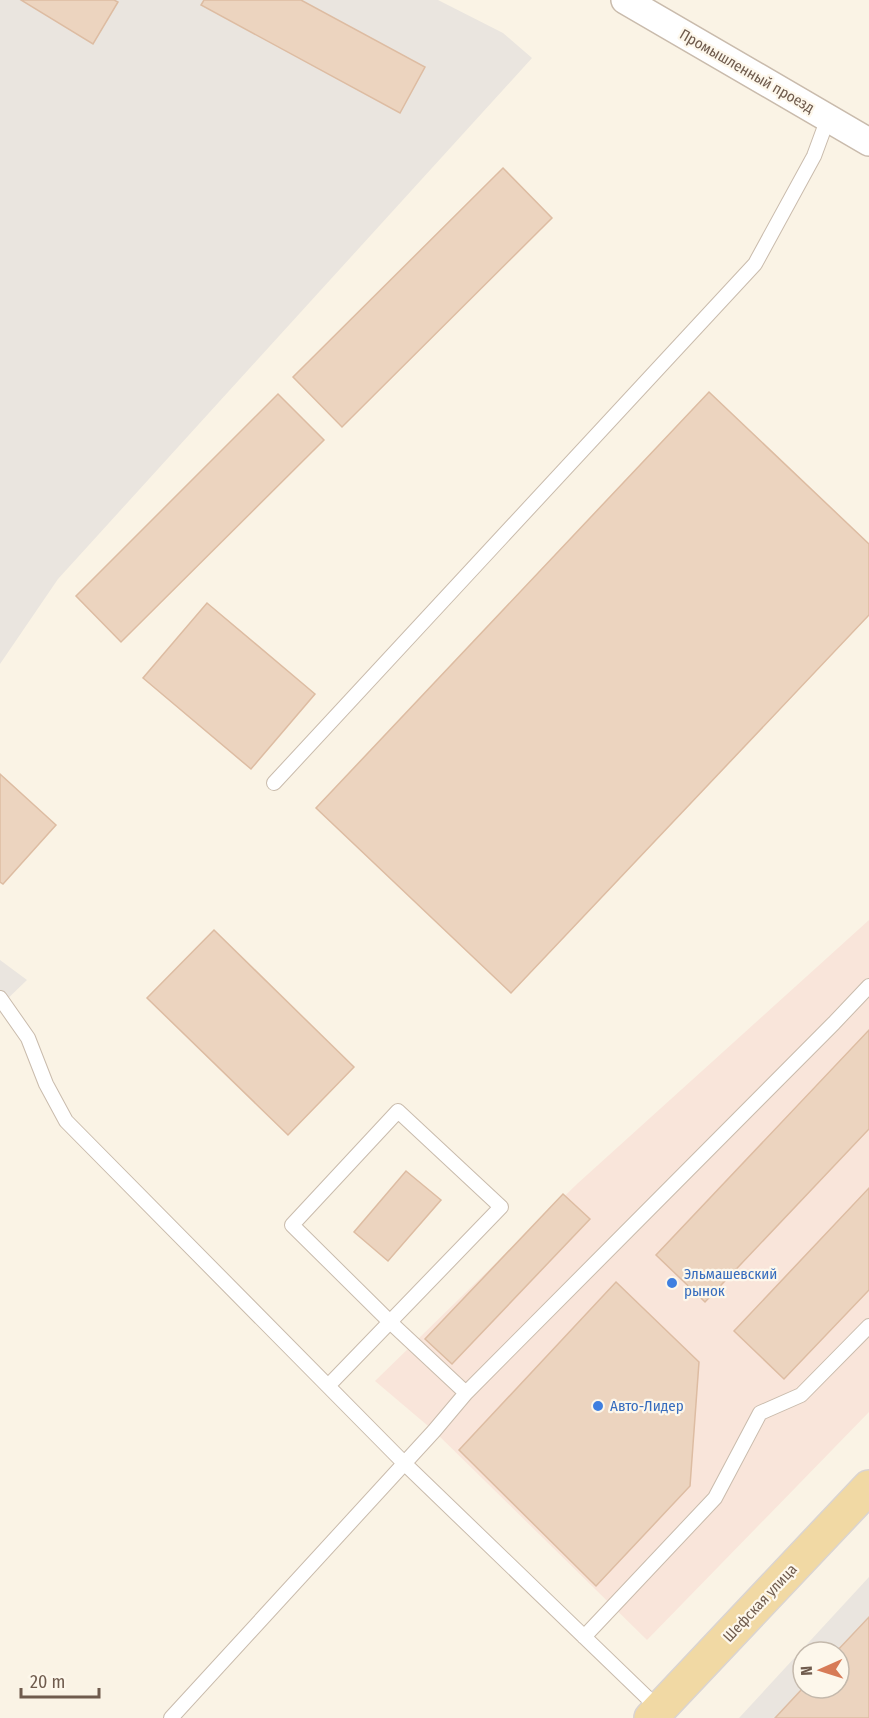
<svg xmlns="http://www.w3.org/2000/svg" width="869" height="1718" viewBox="0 0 869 1718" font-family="'Fira Sans Condensed',sans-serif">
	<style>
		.commercial { fill: #f9e5da }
		.industrial { fill: #eae5df; fill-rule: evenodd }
		.building { fill: #ecd4bf; stroke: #ddbca2; stroke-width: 1.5 }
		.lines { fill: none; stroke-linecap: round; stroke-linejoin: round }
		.lane-casing { stroke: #c9bbac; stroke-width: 16 }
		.street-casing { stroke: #c9bbac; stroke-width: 30 }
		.primary-casing { stroke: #dad4d1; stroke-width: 36 }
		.lane { stroke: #fff; stroke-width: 14 }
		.street { stroke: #fff; stroke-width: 27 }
		.primary { stroke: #f1d9a4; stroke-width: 33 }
		.shop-dot { fill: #3f7fe0; stroke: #fdf7eb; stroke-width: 2 }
		.labels { text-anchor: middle; stroke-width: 4.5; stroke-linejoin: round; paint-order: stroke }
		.street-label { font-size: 15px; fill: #6f5b4d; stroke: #fdf7eb }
		.shop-label { font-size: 15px; fill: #366cbe; stroke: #fdf7eb; text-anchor: start }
	</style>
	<rect width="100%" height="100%" fill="#faf3e5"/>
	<path class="commercial" d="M869 920V1412L647 1640 434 1431 375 1381 577 1184Z"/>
	<path class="industrial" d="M0 0H438L503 33 532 58 58 579 0 664Z
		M0 960 27 980 0 1006Z
		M869 1577V1718H739ZM803 1652H839V1688H803Z"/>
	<path class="building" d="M21 0H114L118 2 93 44Z
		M204 0H301L425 67 400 113 201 5Z
		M503 168 552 218 342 427 293 377Z
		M709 392 869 544V615L511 993 316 808Z
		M278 394 324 440 121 642 76 596Z
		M207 603 315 694 251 769 143 678Z
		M0 774 56 825 3 884 0 882Z
		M214 930 354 1067 288 1135 147 998Z
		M869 1030V1129L705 1302 656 1255Z
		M406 1171 441 1200 388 1261 354 1232Z
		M869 1188V1290L784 1379 734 1331Z
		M563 1194 590 1219 452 1364 425 1339Z
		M616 1282 699 1362 690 1486 596 1586 459 1450Z
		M869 1617V1718H775L803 1688H839V1652H836Z"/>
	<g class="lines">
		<defs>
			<path id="lane" d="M274 783 755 264 814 156 828 118
				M0 998 28 1038 46 1084 66 1121 404 1463 659 1709
				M328 1386 501 1207 398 1111 292 1225 390 1322 466 1393
				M584 1637 715 1498 760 1413 801 1395 869 1326
				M171 1718 434 1431 466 1393 834 1023 869 986"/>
			<path id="street" d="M625 0 869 142"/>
			<path id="primary" d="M651 1718 869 1487"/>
		</defs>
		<use href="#lane" class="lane-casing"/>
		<use href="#street" class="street-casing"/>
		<use href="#primary" class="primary-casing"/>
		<use href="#lane" class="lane"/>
		<use href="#street" class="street"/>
		<use href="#primary" class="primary"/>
	</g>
	<g class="shop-dot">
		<circle cx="672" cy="1283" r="6"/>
		<circle cx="598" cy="1406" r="6"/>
	</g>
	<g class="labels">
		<g class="street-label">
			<text transform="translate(747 71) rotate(30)" y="5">Промышленный проезд</text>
			<text transform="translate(760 1603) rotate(-47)" y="5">Шефская улица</text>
		</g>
		<g class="shop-label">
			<text x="684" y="1279">Эльмашевский<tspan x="684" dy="17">рынок</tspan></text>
			<text x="610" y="1411">Авто-Лидер</text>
		</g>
	</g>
	<g transform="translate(821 1670) rotate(267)"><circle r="28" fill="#fdf7eb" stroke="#c4b9ac" stroke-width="1.5"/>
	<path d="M0-4.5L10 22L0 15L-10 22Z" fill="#d77b57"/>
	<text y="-9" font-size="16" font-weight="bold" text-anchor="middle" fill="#6f5b4d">N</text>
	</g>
	<path d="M21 1688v9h78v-9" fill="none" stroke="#6f5b4d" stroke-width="3"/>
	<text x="30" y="1688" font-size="18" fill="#6f5b4d" stroke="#fdf7eb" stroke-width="4.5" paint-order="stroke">20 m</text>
</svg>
